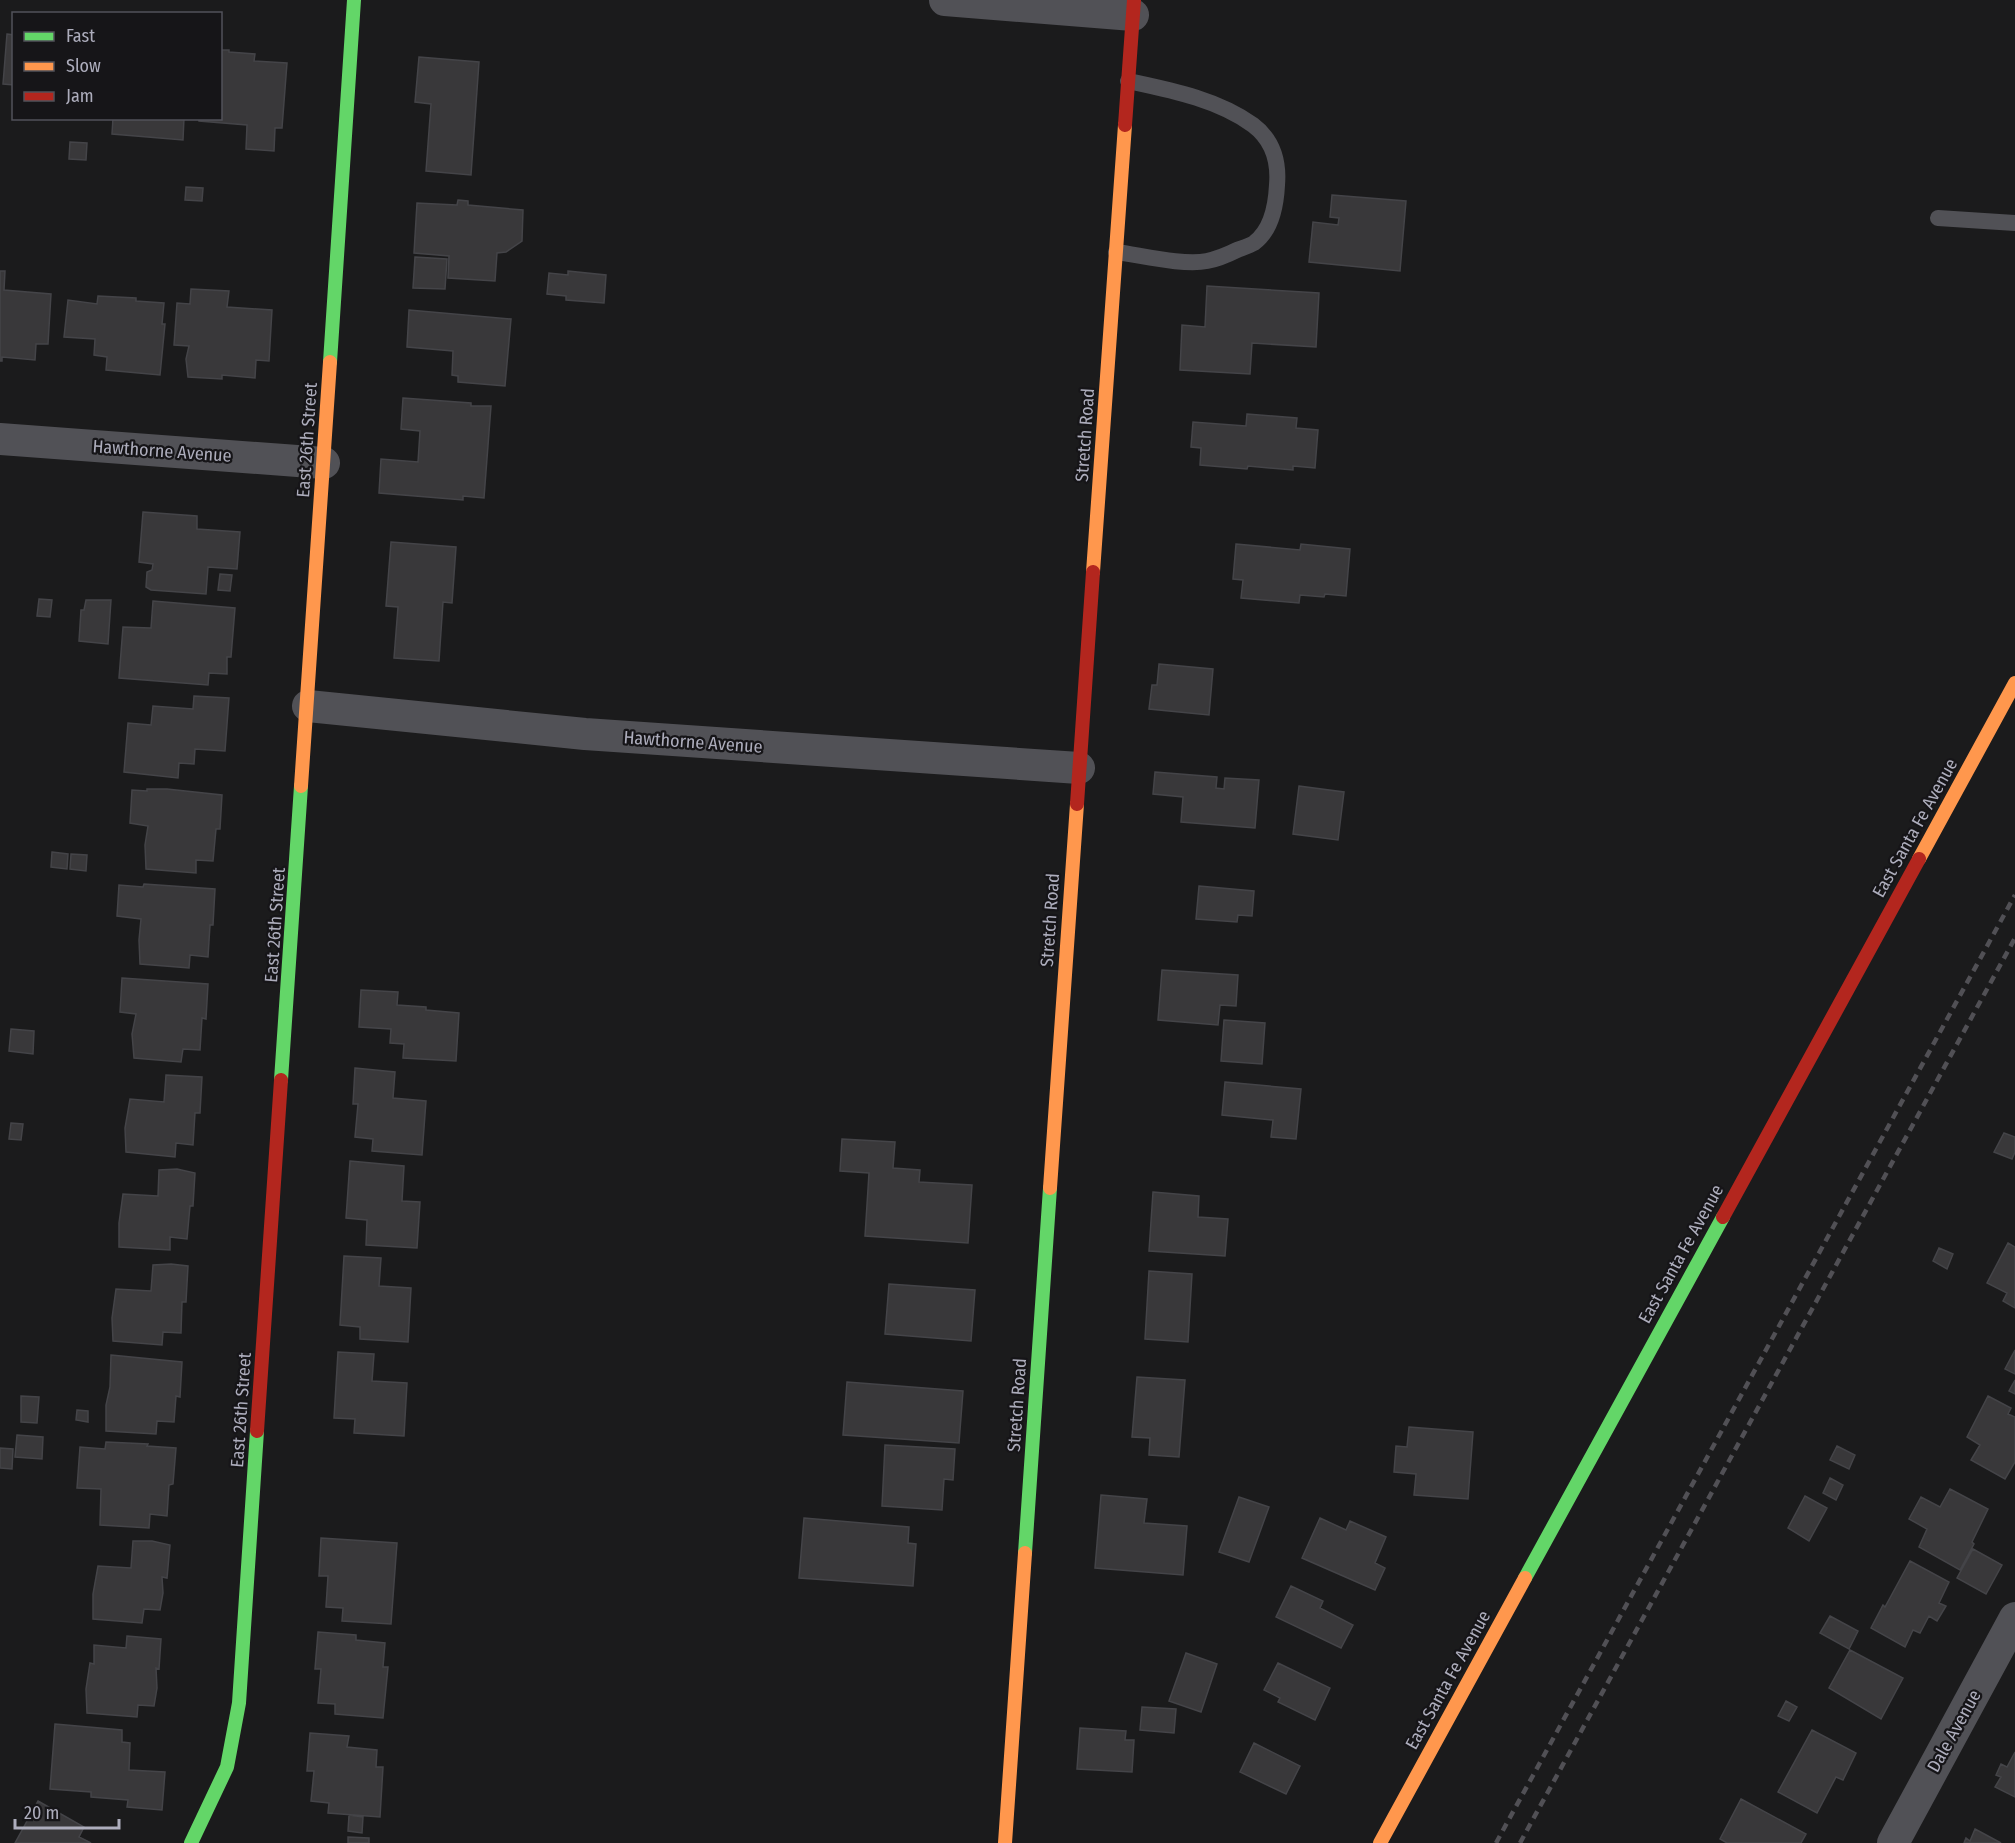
<svg xmlns="http://www.w3.org/2000/svg" width="2015" height="1843" viewBox="0 0 2015 1843" font-family="'Fira Sans Condensed',sans-serif">
	<style>
		.building { fill: #39383a; stroke: #444448; stroke-width: 1.5 }
		.lines { fill: none; stroke-linecap: round; stroke-linejoin: round }
		.lane { stroke: #515156; stroke-width: 16 }
		.street { stroke: #515156; stroke-width: 32 }
		.fast { stroke: #63d668; stroke-width: 14 }
		.slow { stroke: #ff974d; stroke-width: 14 }
		.jam { stroke: #b3261e; stroke-width: 14 }
		.rail { stroke: #515055; stroke-width: 4.5; stroke-dasharray: 8 6; stroke-linecap: butt }
		.labels { text-anchor: middle; stroke-width: 4.5; stroke-linejoin: round; paint-order: stroke }
		.street-label { font-size: 18px; fill: #adadbc; stroke: #161518 }
	</style>
	<rect width="100%" height="100%" fill="#1b1b1c"/>
	<path class="building" d="M7 34 14 35V85L3 84Z
		M220 50H229V52L255 54 254 61 287 63 282 128H275L274 151 246 149 247 125 199 121V118H220Z
		M419 57 479 62 471 175 426 171 431 104 415 102Z
		M113 118H184L183 140 112 134Z
		M70 142 87 143 86 160 69 159Z
		M186 187 203 188 202 201 185 200Z
		M1332 195 1406 201 1400 271 1309 262 1313 222 1338 225 1339 218 1330 217Z
		M458 200 468 201V205L523 210 522 241 506 252 497 253 495 281 448 278 449 256 414 253 417 203 457 205Z
		M415 257 447 259 445 289 413 288Z
		M0 271H5L4 290 51 294 48 344H36L35 360 2 357V361H0Z
		M568 271 606 275 604 303 566 300V296L547 294 549 273 568 275Z
		M1207 286 1319 293 1316 347 1252 343 1250 374 1180 370 1182 325 1205 327Z
		M191 289 229 291 227 307 272 310 269 361 256 360 255 378 222 375V379L188 377 186 359 189 346 174 345 177 303 190 304Z
		M98 296 136 298V301L164 303 162 324H165L160 375 106 370 107 357 94 355 95 339 64 337 68 300 97 304Z
		M409 310 511 319 505 386 458 382V376L452 375 453 351 407 347Z
		M403 398 471 403V406H491L484 498 463 496V500L379 493 381 459 418 462 420 431 401 429Z
		M1247 414 1297 418 1296 428 1318 430 1315 468 1293 466V470L1248 466 1247 469 1200 465 1201 448 1191 447 1193 422 1246 426Z
		M143 512 197 516V529L240 532 237 569 208 567 206 594 151 590 146 587 147 572 152 570 153 564 139 562Z
		M391 542 456 547 452 603 443 602 439 661 394 658 398 607 386 606Z
		M1236 544 1300 550 1301 544 1350 549 1346 596 1325 594 1324 597 1300 595 1299 603 1241 598 1243 580 1233 579Z
		M220 574 232 575 230 591 218 590Z
		M39 599 52 600 50 617 37 616Z
		M86 600H111L108 644 79 641 81 610H84Z
		M153 601 235 608 231 657H227V674L209 673 208 685 119 678 123 627 151 628Z
		M1159 664 1213 669 1209 715 1149 709 1152 685H1157Z
		M194 696 229 698 225 751 195 749 194 764 179 763 178 778 124 772 128 723 151 725 153 706 193 709Z
		M1155 772 1217 777 1216 788 1224 789 1225 778 1259 780 1255 828 1181 822 1183 797 1153 794Z
		M1299 786 1344 792 1338 840 1293 834Z
		M147 789H167L222 795 220 829H216L213 861 196 860V873L146 869 145 845 148 826 130 823 132 790 147 791Z
		M52 852 68 854 67 869 51 867Z
		M71 854 87 855 86 871 70 869Z
		M144 884 215 889 213 925H210L208 957 190 955 189 968 140 964 139 940 141 919 117 916 119 885 143 887Z
		M1199 886 1254 891 1252 916 1238 915 1237 922 1196 919Z
		M1162 970 1238 975 1236 1006 1220 1005 1218 1025 1158 1020Z
		M122 978 208 984 206 1019 202 1018 200 1050 183 1049 181 1062 134 1058 132 1034 136 1014 120 1012Z
		M361 990 398 992 397 1005 426 1007V1010L459 1013 456 1061 403 1058 404 1044 390 1043 391 1029 359 1027Z
		M1224 1020 1265 1023 1262 1064 1221 1061Z
		M11 1029 34 1031 33 1054 9 1051Z
		M355 1068 395 1072 393 1098 426 1101 422 1155 372 1151 373 1139 355 1137 358 1104H353Z
		M166 1075 202 1077 200 1113H195L193 1145 176 1143 175 1157 126 1152 125 1128 130 1099 164 1102Z
		M1225 1082 1301 1089 1296 1139 1271 1137 1273 1120 1222 1115Z
		M11 1123 23 1124 21 1140 9 1139Z
		M2004 1133 2015 1137V1152L2012 1159 1994 1152Z
		M842 1139 895 1142 893 1168 920 1170 919 1182 972 1185 968 1243 865 1236 869 1173 840 1171Z
		M350 1161 404 1166 402 1201 420 1202 417 1248 366 1245 367 1220 346 1218Z
		M177 1169 195 1173 193 1206H190L187 1239 170 1237V1250L119 1247V1223L123 1194 158 1196 159 1170Z
		M1153 1192 1199 1196 1198 1217 1228 1219 1225 1256 1149 1251Z
		M2008 1243 2015 1247V1308L2003 1301 2007 1293 1987 1283Z
		M1939 1248 1953 1254 1947 1269 1933 1261Z
		M344 1256 381 1258 379 1286 411 1288 408 1342 360 1339V1327L340 1325Z
		M171 1264 188 1266 186 1302H182L181 1333 163 1332 162 1345 113 1341 112 1318 116 1289 151 1291 153 1265Z
		M1149 1271 1192 1274 1188 1342 1145 1339Z
		M889 1284 975 1290 971 1341 885 1334Z
		M2015 1350V1374L2005 1369Z
		M338 1352 374 1354 372 1381 407 1383 404 1436 354 1433 355 1419 334 1418Z
		M111 1355 182 1362 180 1397 176 1396 174 1422 157 1421 156 1434 106 1431V1405L110 1387Z
		M1137 1377 1185 1380 1179 1457 1149 1455 1150 1438 1132 1437Z
		M2015 1380V1394L2009 1391Z
		M847 1382 963 1391 959 1443 843 1435Z
		M21 1396 39 1397 37 1423 21 1422Z
		M1988 1396 2011 1408 2008 1414 2015 1417V1462L2005 1479 1971 1460 1980 1445 1967 1437Z
		M77 1410 88 1411V1422L76 1420Z
		M1409 1427 1473 1432 1468 1499 1414 1495 1416 1474 1394 1472 1396 1446 1407 1447Z
		M17 1435 43 1437 42 1459 15 1457Z
		M106 1442 148 1444 147 1446 176 1448 173 1484 169 1485 167 1516 150 1514 149 1528 100 1525 101 1489 77 1488 80 1447 105 1449Z
		M885 1445 955 1449 953 1480 944 1479 942 1510 882 1506Z
		M1837 1446 1855 1455 1849 1469 1830 1460Z
		M0 1448 13 1449 12 1469 0 1468Z
		M1830 1478 1843 1485 1836 1500 1823 1493Z
		M1950 1489 1988 1509 1972 1542 1974 1544 1960 1570 1919 1547 1927 1529 1909 1519 1921 1497 1940 1507Z
		M1101 1495 1147 1499 1144 1523 1187 1526 1183 1575 1095 1568Z
		M1805 1496 1827 1508 1809 1541 1788 1528Z
		M1239 1497 1269 1507 1249 1562 1219 1552Z
		M804 1518 909 1527 908 1543 916 1544 913 1586 799 1578Z
		M1320 1518 1346 1530 1350 1521 1386 1537 1375 1563 1385 1568 1375 1590 1302 1558Z
		M321 1538 397 1543 391 1624 342 1621 343 1608 326 1607 328 1576H319Z
		M133 1541H152L170 1545 167 1578 162 1577 163 1593 160 1610 144 1609 142 1623 93 1619V1594L98 1566 131 1568Z
		M1973 1549 2002 1565 1986 1594 1957 1578Z
		M1910 1561 1949 1582 1939 1603 1946 1606 1937 1621 1929 1616 1920 1633 1913 1630 1905 1647 1871 1628 1883 1605 1885 1607Z
		M1291 1586 1323 1601 1320 1608 1353 1625 1341 1648 1276 1617Z
		M1830 1616 1858 1631 1849 1649 1820 1633Z
		M318 1632 356 1635V1640L385 1643 383 1667H388L383 1718 335 1714V1704L318 1703 321 1669H315Z
		M127 1636 161 1639 159 1669 156 1668 157 1688 154 1706 138 1705 137 1717 87 1713 86 1689 90 1663 94 1664V1645L126 1648Z
		M1850 1650 1903 1678 1881 1719 1829 1688Z
		M1186 1653 1217 1664 1201 1712 1169 1701Z
		M1278 1663 1330 1688 1315 1720 1278 1702 1280 1698 1264 1690Z
		M1786 1701 1797 1707 1789 1721 1778 1716Z
		M1142 1707 1176 1709 1174 1733 1140 1730Z
		M55 1724 122 1730V1742L130 1743 129 1770 165 1772 162 1810 127 1807 128 1800 91 1797V1792L50 1789Z
		M1080 1728 1126 1731 1125 1740H1134L1132 1772 1077 1769Z
		M1812 1730 1856 1753 1843 1780 1836 1777 1817 1813 1778 1792Z
		M310 1733 349 1736 347 1747 377 1750 376 1767H383L380 1817 328 1813 329 1803 311 1801 314 1771H307Z
		M1254 1743 1300 1766 1286 1794 1240 1772Z
		M2015 1752V1797L1995 1787 2001 1777 1996 1775 2001 1764 2007 1767Z
		M1741 1799 1806 1834 1801 1843H1727L1720 1839Z
		M38 1801 84 1827 79 1837 91 1843H15Z
		M349 1815 363 1817 362 1833 348 1831Z
		M1975 1829 2001 1843H1964L1966 1838 1970 1841Z
		M348 1837 369 1838V1843H348Z"/>
	<g class="lines">
		<path class="lane" d="M1938 218 2015 223
			M1116 252C1140 255 1184 266 1207 261 1217 259 1227 255 1237 250 1242 248 1249 246 1254 243 1272 230 1276 205 1277 185 1279 161 1273 140 1253 125 1217 99 1170 90 1128 81"/>
		<path class="street" d="M945 0 1133 15
			M0 439 324 463
			M308 706 585 734 1079 768
			M1893 1843 2015 1618"/>
		<path class="fast" d="M330 362 354 0
			M281 1080 301 786
			M1025 1553 1050 1188
			M1525 1578 1723 1217
			M191 1843 227 1767 239 1703 257 1431"/>
		<path class="slow" d="M1093 572 1125 125
			M301 786 330 362
			M1919 859 2015 683
			M1050 1188 1077 804
			M1005 1843 1025 1553
			M1380 1843 1525 1578"/>
		<path class="jam" d="M1125 125 1134 0
			M1077 804 1093 572
			M1723 1217 1919 859
			M257 1431 281 1080"/>
		<path class="rail" d="M1496 1843 2015 895
			M1520 1843 2015 938"/>
	</g>
	<g class="labels">
		<g class="street-label">
			<text transform="translate(1085 435) rotate(-86)" y="6">Stretch Road</text>
			<text transform="translate(307 440) rotate(-86)" y="6">East 26th Street</text>
			<text transform="translate(162 451) rotate(4)" y="6">Hawthorne Avenue</text>
			<text transform="translate(693 742) rotate(4)" y="6">Hawthorne Avenue</text>
			<text transform="translate(1915 828) rotate(-61)" y="6">East Santa Fe Avenue</text>
			<text transform="translate(1050 920) rotate(-86)" y="6">Stretch Road</text>
			<text transform="translate(275 925) rotate(-86)" y="6">East 26th Street</text>
			<text transform="translate(1681 1254) rotate(-61)" y="6">East Santa Fe Avenue</text>
			<text transform="translate(1017 1405) rotate(-86)" y="6">Stretch Road</text>
			<text transform="translate(241 1410) rotate(-86)" y="6">East 26th Street</text>
			<text transform="translate(1448 1680) rotate(-61)" y="6">East Santa Fe Avenue</text>
			<text transform="translate(1954 1731) rotate(-61)" y="6">Dale Avenue</text>
		</g>
	</g>
	<rect x="12" y="12" width="210" height="108" fill="#161518" stroke="#52525a" stroke-width="1.5"/>
	<rect x="24" y="32" width="30" height="9" fill="#63d668" stroke="#52525a" stroke-width="1.5"/>
	<text x="66" y="42" font-size="18" fill="#adadbc">Fast</text>
	<rect x="24" y="62" width="30" height="9" fill="#ff974d" stroke="#52525a" stroke-width="1.5"/>
	<text x="66" y="72" font-size="18" fill="#adadbc">Slow</text>
	<rect x="24" y="92" width="30" height="9" fill="#b3261e" stroke="#52525a" stroke-width="1.5"/>
	<text x="66" y="102" font-size="18" fill="#adadbc">Jam</text>
	<path d="M15 1819v9h104v-9" fill="none" stroke="#adadbc" stroke-width="3"/>
	<text x="24" y="1819" font-size="18" fill="#adadbc" stroke="#161518" stroke-width="4.5" paint-order="stroke">20 m</text>
</svg>
